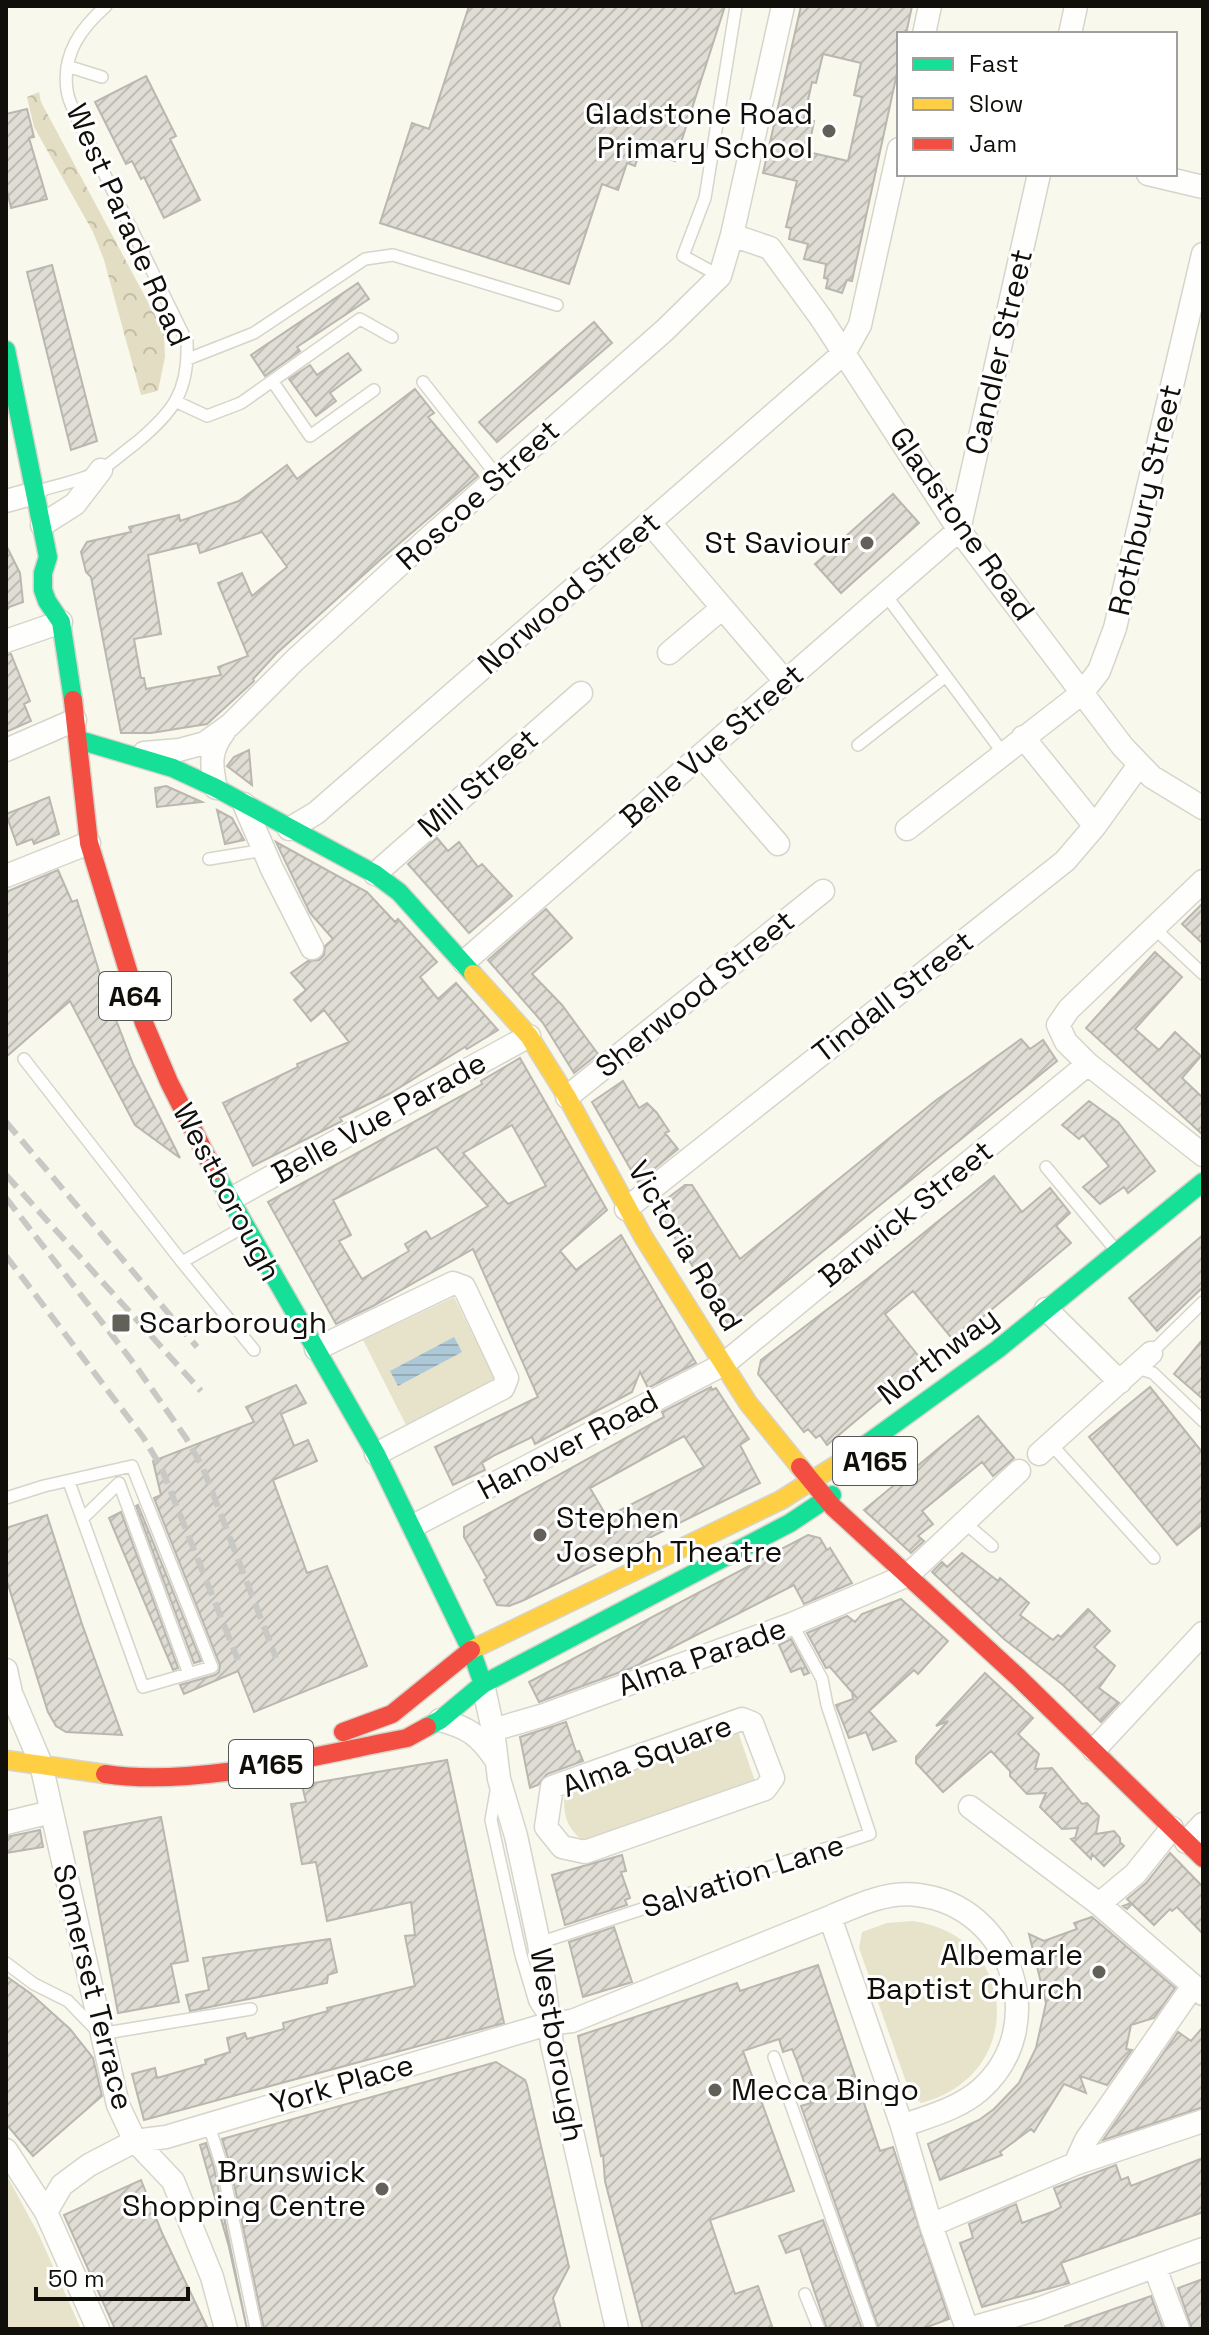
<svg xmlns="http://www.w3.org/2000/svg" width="1209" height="2335" viewBox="0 0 1209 2335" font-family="'Space Grotesk',sans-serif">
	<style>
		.forest { fill: url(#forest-crowns) }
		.park { fill: #e7e3ca }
		.water { fill: url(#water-rules) }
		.building { fill: url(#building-hatch); stroke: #b9b7af; stroke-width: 2; fill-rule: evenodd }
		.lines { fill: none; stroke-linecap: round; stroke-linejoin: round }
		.lane-casing { stroke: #d6d4cb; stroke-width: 14 }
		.street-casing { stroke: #d6d4cb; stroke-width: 25 }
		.fast-casing { stroke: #d6d4cb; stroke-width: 21 }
		.slow-casing { stroke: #d6d4cb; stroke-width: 21 }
		.jam-casing { stroke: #d6d4cb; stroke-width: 21 }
		.lane { stroke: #fefefc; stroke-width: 11 }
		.street { stroke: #fefefc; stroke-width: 22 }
		.fast { stroke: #16e098; stroke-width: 18 }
		.slow { stroke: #ffcf43; stroke-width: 18 }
		.jam { stroke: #f24e42; stroke-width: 18 }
		.rail { stroke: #c8c8c4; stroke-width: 6; stroke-dasharray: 16 8; stroke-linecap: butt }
		.poi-dot { fill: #626159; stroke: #fff; stroke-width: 3 }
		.labels { text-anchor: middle; stroke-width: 6; stroke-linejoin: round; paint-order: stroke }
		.shield { fill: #fff; stroke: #585753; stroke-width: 2 }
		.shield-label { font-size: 28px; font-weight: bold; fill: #110f09 }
		.poi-label { font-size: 30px; fill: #110f09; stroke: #fff; text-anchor: end }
		.street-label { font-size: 30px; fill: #110f09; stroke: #fff }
	</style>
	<defs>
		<pattern id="forest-crowns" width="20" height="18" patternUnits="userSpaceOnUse" patternTransform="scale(2)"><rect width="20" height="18" fill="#e3dec3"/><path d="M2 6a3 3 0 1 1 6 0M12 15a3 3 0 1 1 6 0" fill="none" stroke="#c2bda6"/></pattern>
		<pattern id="water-rules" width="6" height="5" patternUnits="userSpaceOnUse" patternTransform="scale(2)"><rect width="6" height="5" fill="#adc8d6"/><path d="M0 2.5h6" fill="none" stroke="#94abb6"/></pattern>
		<pattern id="building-hatch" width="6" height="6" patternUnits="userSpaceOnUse" patternTransform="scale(2)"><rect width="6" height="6" fill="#dfddd4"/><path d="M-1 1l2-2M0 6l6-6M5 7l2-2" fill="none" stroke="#bebcb5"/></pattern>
	</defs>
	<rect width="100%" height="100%" fill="#f9f8ed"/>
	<path class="forest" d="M39 92 41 102 164 332 165 357 158 391 141 395 104 260 93 232 34 127 27 97Z"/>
	<path class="park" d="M454 1297 496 1381 406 1425 363 1340Z
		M737 1729 756 1784 595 1838 582 1840C566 1827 562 1812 565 1792Z
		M913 1921C1021 1936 1026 2077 921 2103L910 2093 859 1948 862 1932 887 1923Z
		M6 2174 39 2235 81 2329H6Z"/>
	<path class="water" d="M454 1337 462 1352 398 1386 390 1371Z"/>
	<path class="building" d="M469 6H725L675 161 640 150 635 166 627 163 618 190 602 184 569 284 380 223 412 123 429 129Z
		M801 6H912L906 34H899V64L852 281 847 280 842 293 826 288 828 279 824 278 826 264 804 259 808 244 789 239 791 228 786 227 797 181 763 173ZM823 54 861 63 854 95 862 97 848 161 808 152 814 121 804 118 812 82 816 83Z
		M146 76 176 136 170 139 200 200 164 218 144 177 141 179 132 161 126 164 95 102Z
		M27 109 34 137 29 138 47 199 11 208 6 186V114Z
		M52 265 97 441 71 450 27 272Z
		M358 283 369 299 297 347 300 351 265 376 251 355Z
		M594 322 612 343 497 442 479 422Z
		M348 353 361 370 330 393 336 401 316 416 289 379 310 365 317 375Z
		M415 389 434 413 428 417 478 476 380 560 277 653 253 679 254 681 207 724 151 733H121L91 577 86 572 81 552 87 542 131 532 129 527 179 515 180 521 239 501 287 465 297 479ZM262 532 287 567 252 596 242 573 218 583 248 656 218 667 221 675 146 689 144 678H141L134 639 161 634 148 555 197 543 200 553Z
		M893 494 919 523 841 593 815 564Z
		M6 545 20 573 23 602 9 607 6 612Z
		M11 654 30 701 24 704 31 721 6 732V655Z
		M249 750 252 785 227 766 234 757Z
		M166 786 202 802 157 807 155 788Z
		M49 797 59 834 34 844 32 839 17 845 6 814Z
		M217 810 232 818 244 840 225 844Z
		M437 838 448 851 459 842 478 867 482 864 512 896 469 933 408 864Z
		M276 842 367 892 395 922 398 919 437 962 420 977 438 999 456 983 498 1030 467 1049 465 1047 389 1094 340 1118 342 1121 253 1166 223 1103 298 1067 297 1064 349 1042 324 1010 311 1021 294 1000 306 990 291 973 308 961 319 960 324 955 325 946 333 939 310 913Z
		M58 870 72 902 77 900 106 994 133 1064 180 1158 135 1125 70 1001 6 1057V892Z
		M1203 903V944L1182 924Z
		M546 909 572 938 532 974 562 1005 598 1054 574 1073 543 1023 488 960Z
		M1155 952 1182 977 1135 1029 1159 1050 1175 1032 1201 1056 1182 1078 1203 1098V1135L1086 1028Z
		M1021 1039 1030 1049 1043 1040 1057 1061 730 1327 656 1207 685 1185H692L740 1259 935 1101Z
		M520 1058 607 1210 560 1251 576 1270 621 1235 696 1363 648 1388 640 1372 632 1392 535 1444 532 1437 495 1455 482 1463 485 1470 453 1485 435 1447 538 1397 473 1249 373 1306 336 1324 268 1202 465 1094 482 1084 481 1081ZM512 1125 546 1186 508 1204 463 1153ZM436 1147 488 1206 431 1239 426 1231 405 1244 409 1251 362 1279 339 1241 351 1235 333 1200Z
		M623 1081 639 1108 647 1103 657 1113 669 1131 665 1133 678 1149 638 1182 592 1102Z
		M1089 1101 1118 1122 1155 1171 1128 1193 1124 1187 1100 1204 1083 1187 1109 1166 1083 1135 1079 1139 1062 1125Z
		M994 1176 1022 1212 1050 1188 1070 1213 1056 1226 1071 1243 954 1341 913 1291 885 1314 924 1363 827 1445 820 1435 816 1438 808 1429 804 1432 758 1374 761 1360 867 1279Z
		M1203 1235V1287L1157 1331 1129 1298Z
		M1203 1339V1399L1174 1374Z
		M296 1385 306 1403 281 1414 294 1446 308 1440 317 1461 273 1480 307 1573 327 1566 367 1666 254 1712 238 1671 184 1694 180 1685 215 1675 219 1672 220 1665 154 1498 161 1495 153 1461 254 1422 246 1407Z
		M711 1387 712 1390 716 1388 749 1439 740 1445 760 1483 522 1601 509 1606 497 1605 484 1580 487 1578 464 1537V1527L664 1417 662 1412ZM684 1436 704 1467 607 1517 590 1488Z
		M1150 1387 1203 1453V1524L1177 1545 1089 1437Z
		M978 1416 1014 1458 993 1476 982 1462 922 1511 933 1524 918 1536 924 1541 911 1553 864 1510Z
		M138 1505 201 1661 194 1663 136 1506Z
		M121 1512 178 1668 173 1670 109 1518Z
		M47 1515 82 1624 122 1735 66 1732 56 1726 48 1712 6 1578V1528Z
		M808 1535 820 1538 827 1550 830 1548 852 1583 804 1604 794 1585 634 1667 539 1702 529 1682Z
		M962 1553 998 1581 1000 1578 1029 1603 1020 1615 1053 1640 1058 1635 1061 1637 1088 1609 1110 1631 1094 1647 1115 1666 1099 1688 1119 1703 1101 1722 1063 1685 1004 1639 932 1572 942 1562 947 1567Z
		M901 1599 948 1641 918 1674 914 1670 869 1711 896 1741 873 1750 866 1732 849 1738 836 1705 853 1699 852 1692 857 1698 830 1667 826 1668 807 1633 847 1616 855 1622 862 1614Z
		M791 1639 809 1673 804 1675 801 1668 791 1672 779 1645Z
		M985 1673 1033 1718 1018 1734 1039 1754 1035 1769 1052 1768 1082 1804 1087 1803 1099 1816 1096 1834 1114 1831 1120 1838V1842L1124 1846 1104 1866 1092 1854 1091 1859 1071 1839 1075 1838 1078 1828 1062 1829 1040 1807 1046 1793 1027 1794 1010 1776V1771L991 1751 943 1792 916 1763V1757L948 1721 936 1726Z
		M566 1722 576 1752 579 1751 583 1761 547 1774 538 1785 530 1788 520 1737Z
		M447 1760 504 2023 144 2120 132 2074 155 2068 157 2078 206 2064 205 2060 230 2052 227 2038 245 2033 247 2039 284 2029 283 2023 328 2011 327 2008 415 1986 405 1936 415 1935 411 1902 327 1921 316 1862 302 1864 291 1804 306 1802 302 1785Z
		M161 1817 188 1961 171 1964 179 2002 118 2013 84 1832Z
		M40 1830 43 1847 6 1853V1837Z
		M1170 1853 1203 1887V1934L1177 1907 1172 1911 1170 1909 1154 1925 1132 1904 1127 1909 1123 1906 1131 1903 1127 1899 1146 1883Z
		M622 1855 626 1871 621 1872 630 1898 625 1900 627 1905 565 1925 552 1875Z
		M1092 1917 1175 1988 1154 2018 1131 2025 1126 2049 1132 2050 1107 2085 1080 2076 1086 2093 1064 2084 1034 2132 1031 2129 1000 2152 1002 2155 940 2180 928 2144 979 2120 994 2109 1019 2083 1036 2048 1046 2003 1029 1934 1044 1941 1077 1929 1074 1923Z
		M614 1927 632 1982 583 1997 569 1942Z
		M330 1939 337 1972 328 1975 327 1983 190 2011 186 1995 209 1990 203 1958Z
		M818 1965 880 2151 893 2147 949 2319 922 2329H879L801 2106 811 2103 798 2064 792 2049 783 2052 779 2039 743 2051 794 2191 710 2220 735 2294 758 2286 773 2329H643L605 2181 603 2155 601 2156 578 2036 737 1983 740 1991Z
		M6 1976 30 1993 70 2029 93 2058 102 2096 33 2156 6 2124Z
		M1203 2027V2107L1103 2140 1178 2032 1191 2041Z
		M496 2062 525 2080 527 2085 569 2267 553 2298 561 2329H264L230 2164 222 2139Z
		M206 2143 214 2168 247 2329 229 2247 200 2145Z
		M1203 2158V2212L1061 2263 1069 2283 982 2307 960 2243 973 2238 969 2224 1016 2204 1022 2223 1052 2212 1061 2207 1054 2188 1116 2165 1121 2180 1128 2177 1131 2186Z
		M141 2180 162 2233 208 2329H115L64 2215Z
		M823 2220 862 2329H827L800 2248 786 2253 779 2236Z
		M1203 2279V2329H1192L1178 2288Z
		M1151 2296 1163 2329H1066L1065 2326Z"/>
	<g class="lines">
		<defs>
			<path id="lane" d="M67 66 102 77
				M720 276 683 256 705 198 736 6
				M188 359 254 333 365 259 393 255 557 305
				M273 382 310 436 374 390
				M423 382 498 477
				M177 402 207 416 241 403 360 319 392 337
				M42 490C61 484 85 480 101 470 113 462 125 451 136 443 173 412 189 392 187 342L78 120C74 111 68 100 67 90 62 54 81 28 106 6
				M885 594 1003 753
				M858 745 946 676
				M209 859 264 850
				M1154 928 1203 974
				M24 1059 182 1262 254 1350
				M1046 1167 1114 1248
				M182 1262 240 1229
				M1151 1353 1203 1302
				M1135 1367 1153 1373 1203 1421
				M1050 1443 1154 1558
				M6 1498 44 1486 132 1466 212 1667 143 1687 69 1482
				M83 1518 119 1483 189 1674
				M964 1522 992 1546
				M497 1786 491 1820 521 1955 535 2002 542 2013
				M539 1943 870 1834 827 1705 822 1679 792 1624
				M6 1963 34 1984 68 2001 100 2034 251 2009
				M774 2057 871 2329
				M203 2127 212 2135 222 2166 256 2329
				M805 2294 819 2329"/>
			<path id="street" d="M924 34 930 6
				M1070 34 1076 6
				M1148 174 1203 187
				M732 235 770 248 821 318 959 530 1123 747 1152 777 1203 808
				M6 501 35 493
				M650 523 785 681
				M42 525 75 504 101 470
				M6 641 61 622
				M669 653 721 609
				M1023 737 1095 826
				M6 750 75 720
				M144 753 179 750 205 743 230 725 295 660 432 535 665 330 720 276 732 235 783 6
				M701 755 778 844
				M216 788C211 766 209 751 224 732
				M244 804 272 869 312 948
				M289 829 316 813 845 352 860 325 899 149
				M907 829 1082 693 1099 671 1115 628 1203 254
				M375 874 581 693
				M6 876 89 843
				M1203 881 1069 1009 1058 1025 1066 1042 1088 1064 1203 1155
				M464 962 959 530 1039 174
				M567 1097 823 891
				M229 1200 529 1036
				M626 1209 1065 861 1095 826 1139 765
				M1046 1309 1120 1382
				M316 1349 453 1283 464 1287 507 1378 503 1388 376 1454
				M1039 1454 1151 1353
				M413 1526 724 1364 1088 1064
				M6 1670 11 1693 41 1764 118 2105 135 2141 173 2181 212 2277 226 2329
				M483 1684 493 1730 499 1779 516 1836 539 1943 552 2044 617 2329
				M742 1719 752 1723 773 1778 765 1789 585 1852 562 1847 546 1827 552 1787Z
				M440 1720C469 1728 479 1735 496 1760
				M493 1730 544 1715 792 1624 908 1575 1019 1471
				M1094 1750 1203 1633
				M970 1807 1099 1904 1203 1994
				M6 1823 51 1812
				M1186 1842 1203 1824
				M1099 1904 1135 1874 1172 1828
				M830 1917C858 1905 887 1891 918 1895 1012 1906 1052 2027 980 2090 958 2109 929 2116 902 2126
				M6 2150 46 2212 98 2329
				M1075 2164 1086 2140 1193 1986
				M46 2212 62 2185 89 2165 135 2141 166 2137 548 2024 572 2021 830 1917 902 2126 931 2225 967 2329
				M931 2225 1075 2164 1203 2121
				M1155 2268 1178 2329
				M968 2329 1038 2309 1203 2249"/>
			<path id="fast" d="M6 350 48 557 43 573V590L47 601 61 622 73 700
				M79 740 173 768 216 788 375 874 399 892 473 974
				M214 1171 376 1454 471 1650 483 1684 440 1720 427 1727
				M846 1459 998 1349 1203 1182
				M483 1684 790 1523 832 1495"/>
			<path id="slow" d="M473 974 529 1036 567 1097 644 1238 748 1403 800 1467
				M471 1650 781 1500 846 1459
				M6 1760 105 1774"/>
			<path id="jam" d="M73 700 89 843 144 1023 169 1082 214 1171
				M800 1467 833 1507 1018 1677 1203 1858
				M343 1732 392 1714 471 1650
				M105 1774C196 1788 316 1755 407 1738L427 1727"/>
		</defs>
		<use href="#lane" class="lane-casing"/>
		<use href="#street" class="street-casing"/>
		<use href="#fast" class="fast-casing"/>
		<use href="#slow" class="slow-casing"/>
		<use href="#jam" class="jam-casing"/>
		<use href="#lane" class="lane"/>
		<use href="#street" class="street"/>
		<use href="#fast" class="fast"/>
		<use href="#slow" class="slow"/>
		<use href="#jam" class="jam"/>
		<path class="rail" d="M6 1122 197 1347
			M6 1175 201 1391
			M6 1198 135 1365 186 1438 203 1468 276 1658
			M6 1256 143 1437 161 1467 238 1660"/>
	</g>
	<g class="poi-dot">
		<circle cx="829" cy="131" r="8"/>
		<circle cx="867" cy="543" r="8"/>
		<rect x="111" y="1313" width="20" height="20" rx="4"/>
		<circle cx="540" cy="1535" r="8"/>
		<circle cx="1099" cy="1972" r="8"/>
		<circle cx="715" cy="2090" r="8"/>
		<circle cx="382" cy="2189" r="8"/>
	</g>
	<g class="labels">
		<g class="shield">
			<rect x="99" y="972" width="72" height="48" rx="6"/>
			<rect x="833" y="1437" width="84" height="48" rx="6"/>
			<rect x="229" y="1740" width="84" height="48" rx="6"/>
		</g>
		<g class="shield-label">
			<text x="135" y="1006">A64</text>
			<text x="875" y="1471">A165</text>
			<text x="271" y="1774">A165</text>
		</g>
		<g class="poi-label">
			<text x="813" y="124">Gladstone Road<tspan x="813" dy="34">Primary School</tspan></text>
			<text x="851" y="553">St Saviour</text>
			<text x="139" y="1333" text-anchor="start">Scarborough</text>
			<text x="556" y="1528" text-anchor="start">Stephen<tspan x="556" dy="34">Joseph Theatre</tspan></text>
			<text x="1083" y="1965">Albemarle<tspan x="1083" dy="34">Baptist Church</tspan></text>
			<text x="731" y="2100" text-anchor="start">Mecca Bingo</text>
			<text x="366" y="2182">Brunswick<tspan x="366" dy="34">Shopping Centre</tspan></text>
		</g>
		<g class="street-label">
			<text transform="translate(128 225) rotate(66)" y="10">West Parade Road</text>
			<text transform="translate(999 352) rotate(-77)" y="10">Candler Street</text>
			<text transform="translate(478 495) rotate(-42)" y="10">Roscoe Street</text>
			<text transform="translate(1145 500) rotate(-77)" y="10">Rothbury Street</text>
			<text transform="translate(962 524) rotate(55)" y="10">Gladstone Road</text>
			<text transform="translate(569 593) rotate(-41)" y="10">Norwood Street</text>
			<text transform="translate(712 746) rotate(-41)" y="10">Belle Vue Street</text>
			<text transform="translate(478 783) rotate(-41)" y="10">Mill Street</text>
			<text transform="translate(695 994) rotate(-39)" y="10">Sherwood Street</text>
			<text transform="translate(893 997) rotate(-38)" y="10">Tindall Street</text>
			<text transform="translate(379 1118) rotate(-29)" y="10">Belle Vue Parade</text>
			<text transform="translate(227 1192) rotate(62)" y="10">Westborough</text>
			<text transform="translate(906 1214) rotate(-39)" y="10">Barwick Street</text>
			<text transform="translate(685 1246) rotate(59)" y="10">Victoria Road</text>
			<text transform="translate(938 1356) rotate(-37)" y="10">Northway</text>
			<text transform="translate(568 1445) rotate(-28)" y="10">Hanover Road</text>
			<text transform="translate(702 1657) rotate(-20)" y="10">Alma Parade</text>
			<text transform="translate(647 1756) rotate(-21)" y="10">Alma Square</text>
			<text transform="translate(743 1876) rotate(-18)" y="10">Salvation Lane</text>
			<text transform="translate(93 1987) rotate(76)" y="10">Somerset Terrace</text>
			<text transform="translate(557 2045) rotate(80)" y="10">Westborough</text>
			<text transform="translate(342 2084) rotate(-16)" y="10">York Place</text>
		</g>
	</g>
	<rect width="1209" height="2335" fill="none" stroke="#110f09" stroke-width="16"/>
	<rect x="897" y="32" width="280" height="144" fill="#ffffff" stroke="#a09f9d" stroke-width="2"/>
	<rect x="913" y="58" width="40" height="12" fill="#16e098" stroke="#a09f9d" stroke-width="2"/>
	<text x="969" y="72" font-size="24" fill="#110f09">Fast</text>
	<rect x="913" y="98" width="40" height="12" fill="#ffcf43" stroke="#a09f9d" stroke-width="2"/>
	<text x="969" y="112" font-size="24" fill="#110f09">Slow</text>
	<rect x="913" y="138" width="40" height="12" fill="#f24e42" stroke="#a09f9d" stroke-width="2"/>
	<text x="969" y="152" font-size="24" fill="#110f09">Jam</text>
	<path d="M36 2287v12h152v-12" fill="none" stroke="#110f09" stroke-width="4"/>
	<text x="48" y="2287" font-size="24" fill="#110f09" stroke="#ffffff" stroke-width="6" paint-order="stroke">50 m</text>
</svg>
